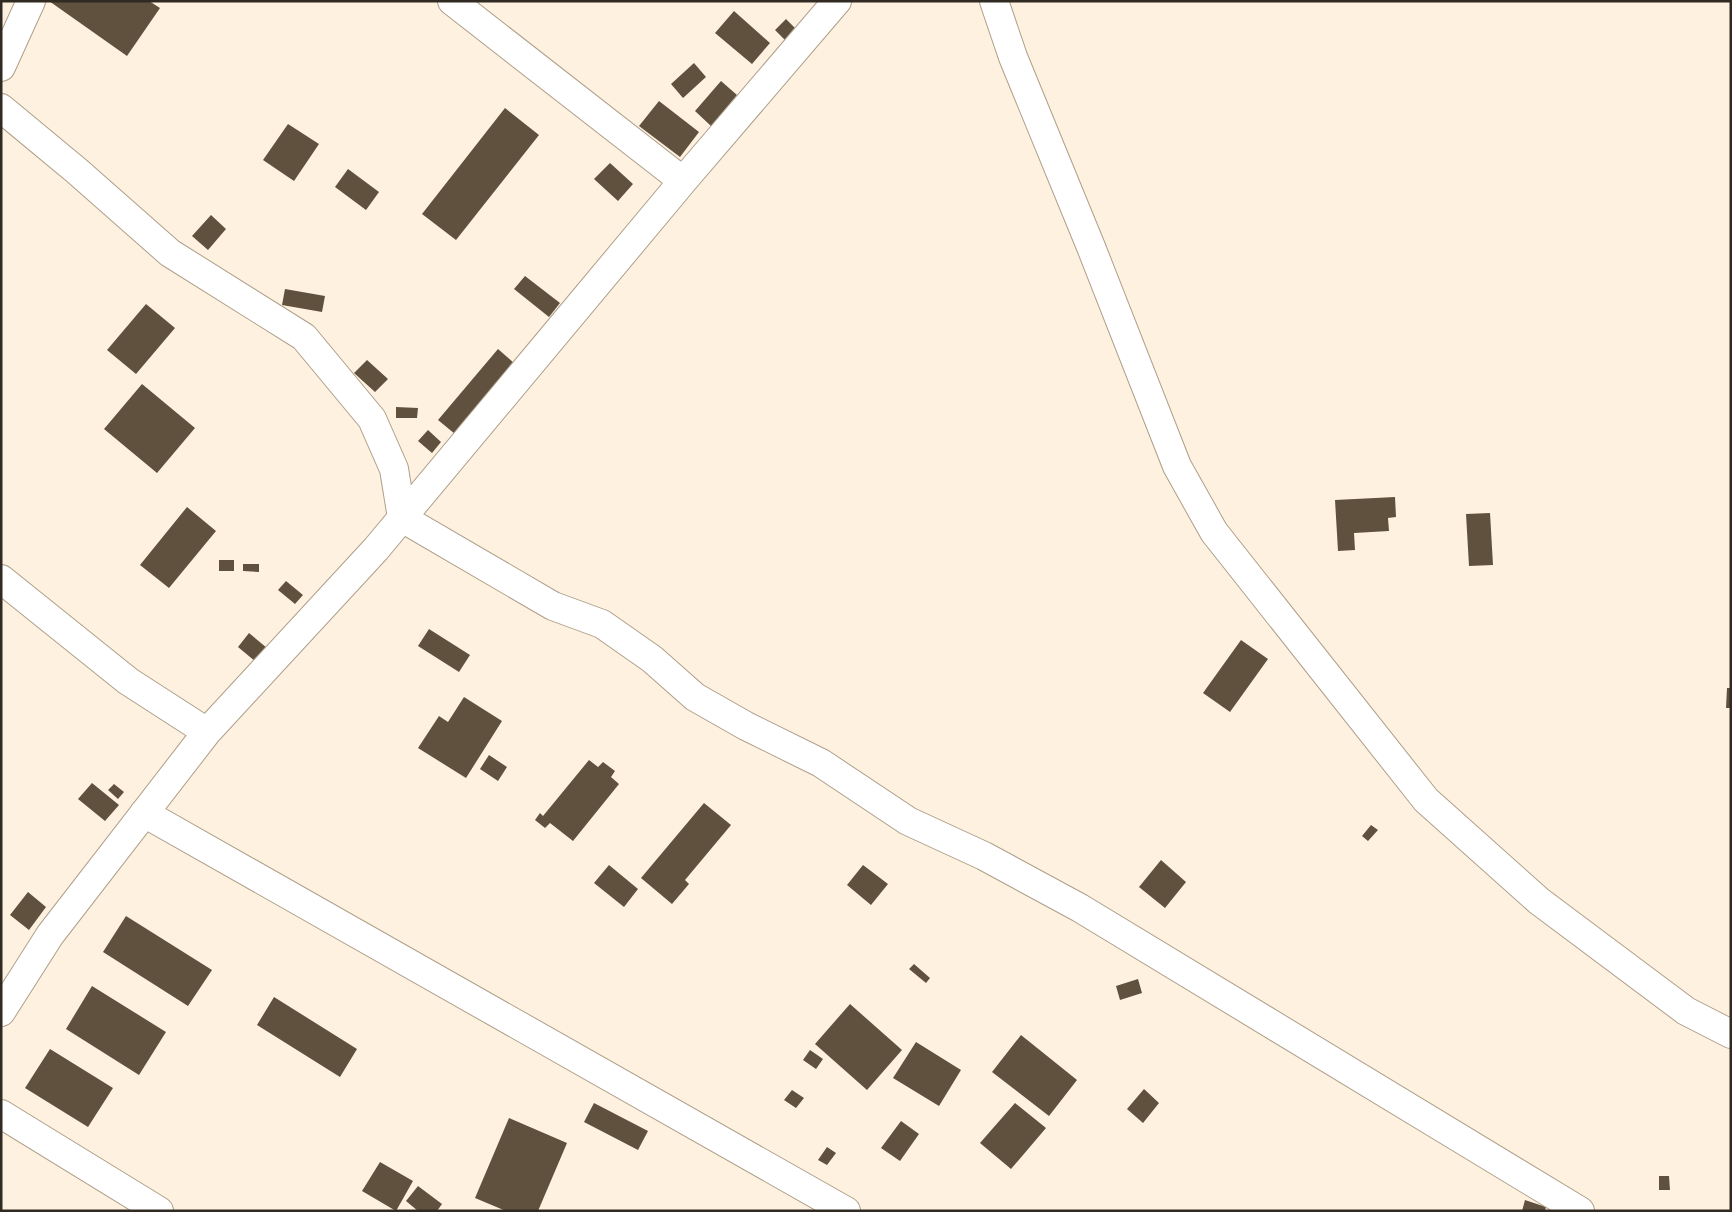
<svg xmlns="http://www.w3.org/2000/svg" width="1732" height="1212" viewBox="0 0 1732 1212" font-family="'Exo 2',sans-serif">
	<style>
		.building { fill: #5f513e }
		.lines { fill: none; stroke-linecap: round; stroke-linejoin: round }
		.minor-casing { stroke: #ae9f8a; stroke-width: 30 }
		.minor { stroke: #fff; stroke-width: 28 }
	</style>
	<rect width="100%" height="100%" fill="#fef1df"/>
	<path class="building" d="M49 1H149L160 8 127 56Z
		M734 11 770 43 752 64 715 33Z
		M786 19 798 31 787 42 775 30Z
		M694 63 706 77 683 98 671 84Z
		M721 81 737 95 711 126 695 111Z
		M659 101 699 132 680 157 639 126Z
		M505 108 539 135 456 240 422 214Z
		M288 124 319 144 294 181 263 160Z
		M610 163 633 184 618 201 594 179Z
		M348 169 379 192 366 210 335 187Z
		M211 215 226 229 208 250 192 236Z
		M525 276 560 303 549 317 514 289Z
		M285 289 325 296 322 312 282 305Z
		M146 304 175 328 136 374 107 350Z
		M498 349 514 363 455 434 438 420Z
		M367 360 388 379 375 392 354 373Z
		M142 384 195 428 157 473 104 429Z
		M396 407 418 408 417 418H396Z
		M428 430 441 442 432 453 418 441Z
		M1395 497 1396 517 1388 518 1389 531 1354 533 1355 550 1338 551 1335 500Z
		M187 507 216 531 169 588 140 565Z
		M1490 513 1493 565 1469 566 1466 514Z
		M219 560H234V571H219Z
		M243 564H259V572L243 571Z
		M286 581 303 595 295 604 278 590Z
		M429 629 470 655 459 672 418 646Z
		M249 633 267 648 256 662 238 647Z
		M1241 640 1268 659 1230 712 1203 693Z
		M1727 688H1731V708H1726Z
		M464 697 502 721 466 778 418 748 439 716 448 722Z
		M489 755 507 767 498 781 480 769Z
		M589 760 598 767 603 762 615 771 611 777 619 784 573 841 550 823 545 828 535 820 540 813 543 816Z
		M92 783 119 805 105 821 78 799Z
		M114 784 124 792 118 799 108 790Z
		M704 803 731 825 685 880 689 884 672 904 641 878Z
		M1371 825 1378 830 1368 841 1362 836Z
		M1161 860 1186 882 1165 908 1139 887Z
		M609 865 638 889 624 907 594 883Z
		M863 865 888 884 871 905 847 885Z
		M28 892 46 907 29 930 10 915Z
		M126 916 212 970 188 1006 103 952Z
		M914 964 930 978 926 983 909 969Z
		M1138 979 1142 993 1120 1000 1116 986Z
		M92 986 166 1032 139 1075 66 1029Z
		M274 997 357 1049 340 1077 257 1025Z
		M850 1004 902 1050 867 1090 815 1044Z
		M1021 1035 1077 1080 1049 1116 992 1072Z
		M916 1042 961 1070 939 1106 893 1078Z
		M50 1049 113 1088 88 1127 25 1088Z
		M810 1050 823 1059 816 1069 803 1060Z
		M1144 1089 1159 1103 1143 1123 1127 1109Z
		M792 1090 804 1098 796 1108 784 1100Z
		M594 1103 648 1131 638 1150 584 1122Z
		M1015 1103 1046 1128 1011 1169 980 1143Z
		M509 1118 567 1143 538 1211H506L475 1198Z
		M901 1121 919 1134 900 1161 881 1148Z
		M827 1147 836 1153 827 1165 818 1160Z
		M380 1162 413 1181 396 1211 362 1191Z
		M1659 1176H1669L1670 1190H1659Z
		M418 1186 442 1204 437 1211H418L406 1201Z
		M1525 1200 1546 1207 1545 1211H1522Z"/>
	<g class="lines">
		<defs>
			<path id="minor" d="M452 1 683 181
				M994 1 1013 57 1091 247 1177 466 1214 532 1426 800 1539 901 1686 1011 1731 1034
				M1 67 31 1
				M1 108 77 171 170 253 304 337 372 419 394 469 402 518 553 606 602 624 652 659 695 697 746 726 821 763 908 821 984 856 1080 908 1580 1211
				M1 579 128 681 207 732
				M144 813 846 1211
				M1 1012 50 935 207 732 376 549 683 181 837 1
				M1 1114 159 1211"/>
		</defs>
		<use href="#minor" class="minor-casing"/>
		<use href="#minor" class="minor"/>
	</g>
	<rect width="1732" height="1212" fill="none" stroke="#302a22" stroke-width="5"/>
</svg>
